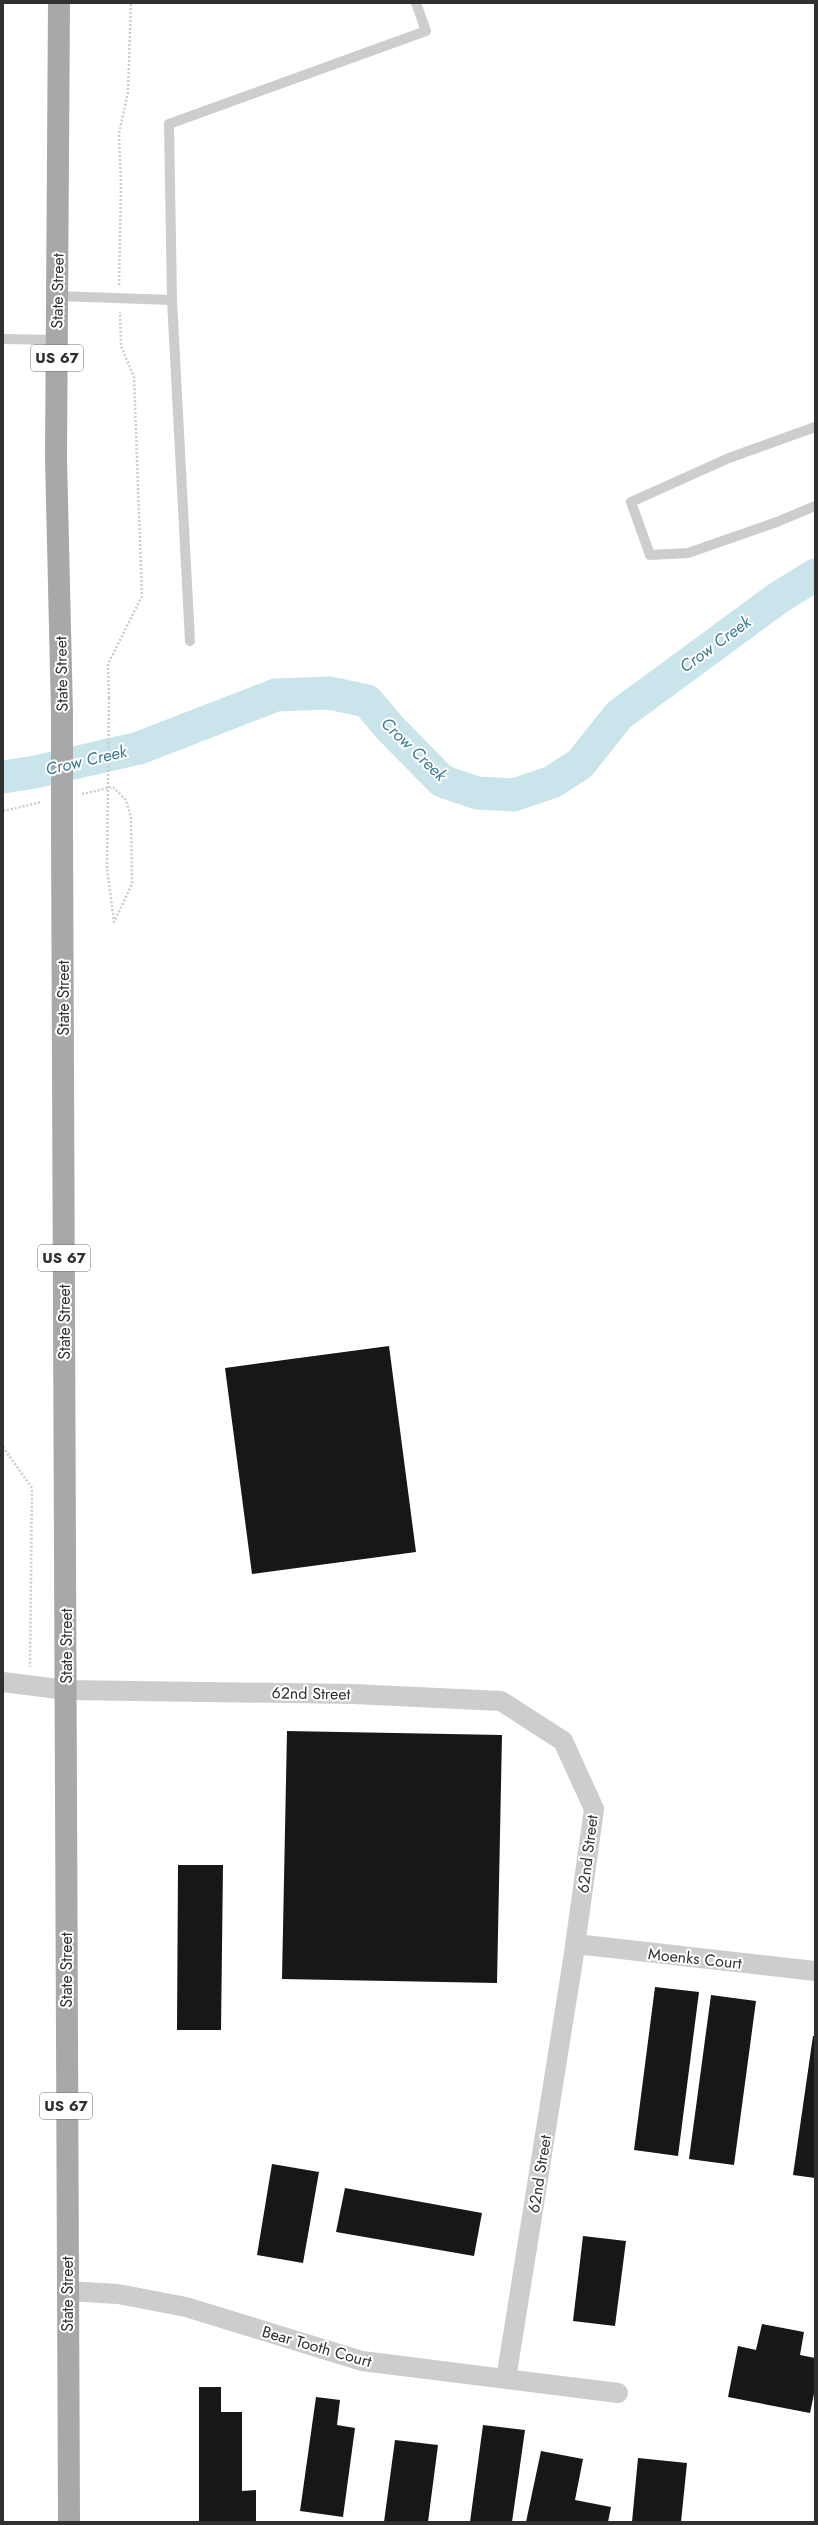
<svg xmlns="http://www.w3.org/2000/svg" width="818" height="2525" viewBox="0 0 818 2525" font-family="Jost,sans-serif">
	<style>
		.lines { fill: none; stroke-linecap: round; stroke-linejoin: round }
		.river { stroke: #cae4ec; stroke-width: 33 }
		.building { fill: #171717 }
		.path { stroke: #cdcdcd; stroke-width: 2.5; stroke-dasharray: 2 2; stroke-linecap: butt }
		.service { stroke: #cdcdcd; stroke-width: 10 }
		.minor { stroke: #cdcdcd; stroke-width: 20 }
		.primary { stroke: #a8a8a8; stroke-width: 22 }
		.path-bridge { stroke: #cdcdcd; stroke-width: 2.5; stroke-dasharray: 2 2; stroke-linecap: butt }
		.primary-bridge { stroke: #a8a8a8; stroke-width: 22 }
		.labels { text-anchor: middle; stroke-width: 4; stroke-linejoin: round; paint-order: stroke }
		.shield { fill: #fff; stroke: #6e6e6e; stroke-width: 1 }
		.shield-label { font-size: 15px; font-weight: bold; fill: #303030 }
		.street-label { font-size: 16px; fill: #303030; stroke: #fff }
		.water-label { font-size: 17px; font-style: italic; fill: #3d7d93; stroke: #fff }
	</style>
	<rect width="100%" height="100%" fill="#fff"/>
	<g class="lines">
		<path class="river" d="M3 777 35 772 139 748 276 695 329 693 367 701 390 728 442 781 477 793 514 795 552 782 580 764 619 715 778 598 815 575"/>
	</g>
	<path class="building" d="M389 1346 416 1552 252 1574 225 1368Z
		M287 1731 502 1735 497 1983 282 1979Z
		M178 1865H223L221 2030H177Z
		M655 1987 699 1992 678 2156 634 2150Z
		M711 1995 756 2001 734 2165 689 2159Z
		M813 2036H815V2178L793 2175Z
		M272 2164 319 2172 303 2263 257 2255Z
		M345 2188 482 2213 474 2256 336 2232Z
		M583 2236 626 2241 615 2326 573 2321Z
		M762 2324 804 2332 800 2355 815 2358V2389L810 2413 728 2397 738 2346 756 2350Z
		M199 2387H221V2412H242V2491L256 2490V2522H199Z
		M316 2397 340 2400 337 2425 355 2428 343 2517 300 2511Z
		M483 2425 525 2430 512 2522H470Z
		M395 2440 438 2445 428 2522H384Z
		M541 2451 583 2459 575 2500 611 2507 608 2522H526Z
		M638 2458 687 2463 681 2522H632Z"/>
	<g class="lines">
		<path class="path" d="M119 285 121 186 119 134 128 92 131 3
			M109 698 108 664 142 596 134 377 121 346 120 312
			M82 794 113 787 126 800 131 818 132 884 114 922 107 868
			M3 811 42 802
			M3 1447 32 1488 30 1667"/>
		<path class="service" d="M57 296 172 300 169 124 426 31 416 3
			M172 300 190 641
			M3 339 57 340
			M815 427 729 458 631 502 650 555 688 553 777 522 815 506"/>
		<path class="minor" d="M3 1682 66 1690 353 1694 501 1701 563 1741 594 1809 573 1960 506 2379
			M576 1944 815 1971
			M67 2291 118 2294 186 2307 362 2361 618 2393"/>
		<path class="primary" d="M59 3 56 458 62 713
			M62 826 69 2522"/>
		<path class="path-bridge" d="M107 868 109 698"/>
		<path class="primary-bridge" d="M62 826V713"/>
	</g>
	<g class="labels">
		<g class="shield">
			<rect x="31" y="345" width="52" height="26" rx="3"/>
			<rect x="38" y="1245" width="52" height="26" rx="3"/>
			<rect x="40" y="2093" width="52" height="26" rx="3"/>
		</g>
		<g class="shield-label">
			<text x="57" y="363">US 67</text>
			<text x="64" y="1263">US 67</text>
			<text x="66" y="2111">US 67</text>
		</g>
		<g class="street-label">
			<text transform="translate(57 291) rotate(-89)" y="6">State Street</text>
			<text transform="translate(61 674) rotate(-91)" y="6">State Street</text>
			<text transform="translate(63 998) rotate(-90)" y="6">State Street</text>
			<text transform="translate(64 1322) rotate(-90)" y="6">State Street</text>
			<text transform="translate(66 1646) rotate(-90)" y="6">State Street</text>
			<text transform="translate(311 1693) rotate(1)" y="6">62nd Street</text>
			<text transform="translate(587 1854) rotate(-83)" y="6">62nd Street</text>
			<text transform="translate(695 1958) rotate(6)" y="6">Moenks Court</text>
			<text transform="translate(66 1970) rotate(-90)" y="6">State Street</text>
			<text transform="translate(539 2174) rotate(-81)" y="6">62nd Street</text>
			<text transform="translate(67 2294) rotate(-90)" y="6">State Street</text>
			<text transform="translate(317 2346) rotate(16)" y="6">Bear Tooth Court</text>
		</g>
		<g class="water-label">
			<text transform="translate(715 644) rotate(-36)" y="6">Crow Creek</text>
			<text transform="translate(414 749) rotate(44)" y="6">Crow Creek</text>
			<text transform="translate(86 760) rotate(-13)" y="6">Crow Creek</text>
		</g>
	</g>
	<rect width="818" height="2525" fill="none" stroke="#303030" stroke-width="8"/>
</svg>
